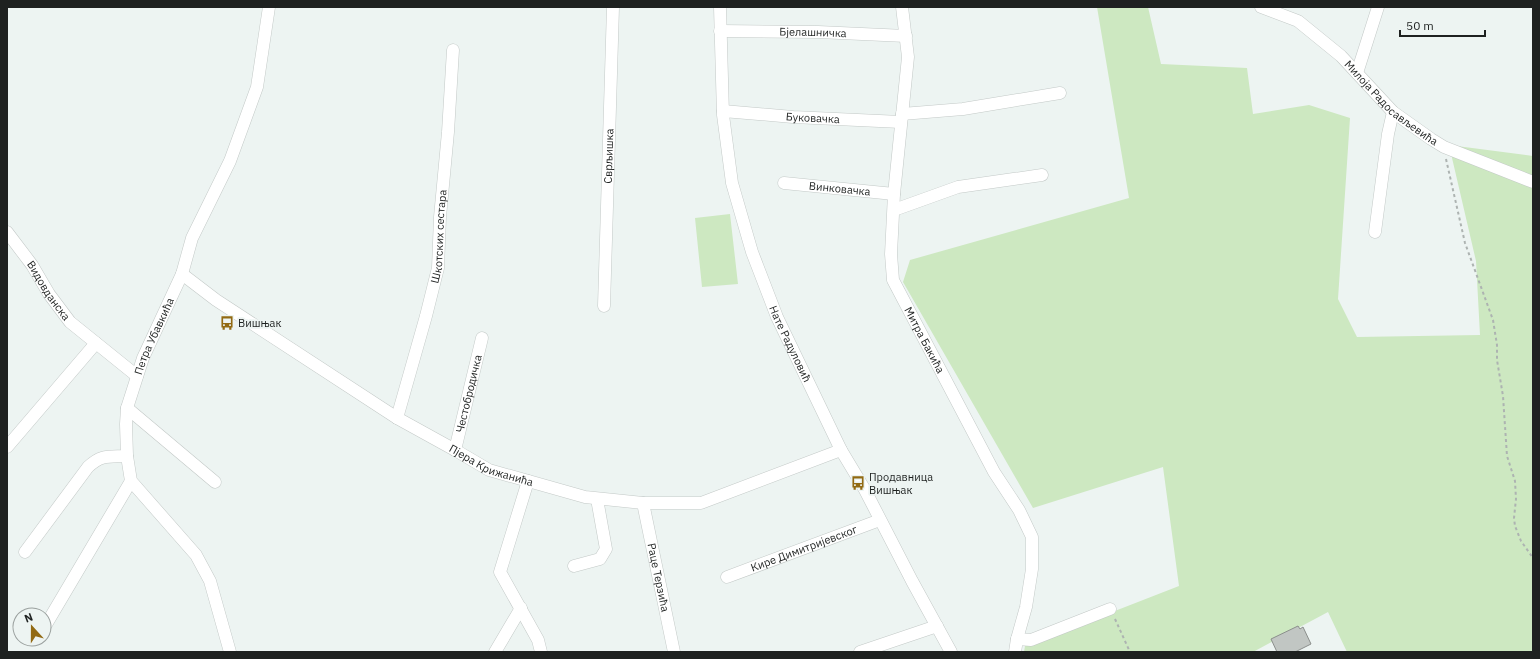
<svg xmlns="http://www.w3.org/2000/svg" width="1540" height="659" viewBox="0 0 1540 659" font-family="'IBM Plex Sans',sans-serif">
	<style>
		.green { fill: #cde8c1 }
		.building { fill: #c1c6c3; stroke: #8b8f8c }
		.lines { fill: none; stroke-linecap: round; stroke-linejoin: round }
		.minor-casing { stroke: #c3c9c7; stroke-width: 13 }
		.path { stroke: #adb3b1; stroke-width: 2; stroke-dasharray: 3 3; stroke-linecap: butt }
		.minor { stroke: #fff; stroke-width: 12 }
		.labels { text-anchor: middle; stroke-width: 3.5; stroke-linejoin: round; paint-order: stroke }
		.street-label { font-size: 11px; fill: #1e2120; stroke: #edf4f2 }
		.poi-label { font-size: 11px; fill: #1e2120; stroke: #edf4f2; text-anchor: start }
	</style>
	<rect width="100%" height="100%" fill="#edf4f2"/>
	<path class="green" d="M1097 7H1148L1161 64 1247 68 1253 114 1309 105 1350 118 1338 299 1357 337 1480 335 1476 261 1449 145 1533 156V652H1347L1328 612 1253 652H1024L1025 646 1179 586 1163 467 1033 508 903 282 910 260 1129 198Z
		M730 214 738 284 702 287 695 218Z"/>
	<path class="building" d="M1298 626 1300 629 1303 627 1311 644 1295 652H1277L1271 639Z"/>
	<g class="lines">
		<defs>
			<g id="minor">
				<path id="s1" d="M720 7 723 115 732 183 752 252 777 317 841 450 865 490 912 581 951 652"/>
				<path id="s2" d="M902 7 908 57 894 194 891 254 893 280 994 472 1019 510 1032 537V569L1026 607 1017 639 1015 652"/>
				<path id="s3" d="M1261 7 1298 21 1341 56 1393 112 1431 139 1444 147 1533 182"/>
				<path id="s4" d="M720 31 818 32 906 36"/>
				<path d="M1357 73 1378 7"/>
				<path id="s5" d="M723 111 793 117 901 122"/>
				<path d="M902 114 963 109 1060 93"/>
				<path id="s6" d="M784 183 894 194"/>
				<path d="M894 210 958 187 1042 175"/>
				<path id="s7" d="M7 232 32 265 49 294 70 322 137 376"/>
				<path d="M1375 232 1388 134 1393 112"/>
				<path id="s8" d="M182 274 216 300 397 418 455 450 489 470 585 497 643 503H701L841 450"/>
				<path id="s9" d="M604 306 613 7"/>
				<path d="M127 408 215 482"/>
				<path id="s10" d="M397 418 426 316 438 268 440 217 448 132 453 50"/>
				<path d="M7 447 96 343"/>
				<path id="s11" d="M455 450 482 338"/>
				<path d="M528 481 500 572 538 640 541 652"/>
				<path id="s12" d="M643 503 674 652"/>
				<path d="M25 552 88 467C102 454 109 457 127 456"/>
				<path d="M574 566 600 559 606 549 597 499"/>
				<path id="s13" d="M727 577 880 520"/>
				<path d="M44 628 131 481"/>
				<path d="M1017 639 1031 640 1110 609"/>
				<path id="s14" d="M230 652 210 581 196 555 131 481 127 456 126 424 127 408 143 358 182 274 192 238 230 161 257 87 269 7"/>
				<path d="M495 652 521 608"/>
				<path d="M860 652 937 626"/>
			</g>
		</defs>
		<use href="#minor" class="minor-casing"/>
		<path class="path" d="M1446 159 1465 243 1493 320 1497 345V360L1503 396 1507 456 1515 481 1516 499 1514 518 1515 526 1521 541 1533 558
			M1115 619 1130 652"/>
		<use href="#minor" class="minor"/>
	</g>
	<defs>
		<symbol id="bus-bare" viewBox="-9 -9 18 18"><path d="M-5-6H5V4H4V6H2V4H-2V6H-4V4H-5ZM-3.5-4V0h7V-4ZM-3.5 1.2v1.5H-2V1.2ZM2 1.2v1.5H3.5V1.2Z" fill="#926a13" stroke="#edf4f2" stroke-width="2.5" paint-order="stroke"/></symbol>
	</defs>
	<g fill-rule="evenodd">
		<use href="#bus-bare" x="217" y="313" width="20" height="20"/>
		<use href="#bus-bare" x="848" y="473" width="20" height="20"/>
	</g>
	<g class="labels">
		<g class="street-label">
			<text dy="4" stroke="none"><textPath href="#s4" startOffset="93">Бјелашничка</textPath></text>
			<text dy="4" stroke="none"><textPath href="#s3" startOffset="164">Милоја Радосављевића</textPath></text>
			<text dy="4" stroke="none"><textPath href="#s5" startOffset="90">Буковачка</textPath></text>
			<text dy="4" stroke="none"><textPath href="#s9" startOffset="150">Сврљишка</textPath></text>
			<text dy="4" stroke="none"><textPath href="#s6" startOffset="56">Винковачка</textPath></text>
			<text dy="4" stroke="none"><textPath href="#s10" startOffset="187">Шкотских сестара</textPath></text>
			<text dy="4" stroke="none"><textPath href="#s7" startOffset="72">Видовданска</textPath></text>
			<text dy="4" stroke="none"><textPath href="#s14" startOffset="352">Петра Убавкића</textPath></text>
			<text dy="4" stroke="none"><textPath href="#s2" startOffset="342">Митра Бакића</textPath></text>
			<text dy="4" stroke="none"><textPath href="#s1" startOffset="348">Нате Радуловић</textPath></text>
			<text dy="4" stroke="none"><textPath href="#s11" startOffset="58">Честобродичка</textPath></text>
			<text dy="4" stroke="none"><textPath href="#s8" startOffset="365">Пјера Крижанића</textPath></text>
			<text dy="4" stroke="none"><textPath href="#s13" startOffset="82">Кире Димитријевског</textPath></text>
			<text dy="4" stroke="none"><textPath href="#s12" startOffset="76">Раце Терзића</textPath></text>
		</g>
		<g class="poi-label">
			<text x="238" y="327">Вишњак</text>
			<text x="869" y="481">Продавница<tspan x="869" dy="13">Вишњак</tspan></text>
		</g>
	</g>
	<rect width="1540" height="659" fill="none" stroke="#1e2120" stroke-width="16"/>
	<g transform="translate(32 627) rotate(339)"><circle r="19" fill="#edf4f2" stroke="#9aa09e"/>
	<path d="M0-3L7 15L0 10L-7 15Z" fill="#926a13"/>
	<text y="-6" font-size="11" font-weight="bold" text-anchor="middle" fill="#1e2120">N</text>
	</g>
	<path d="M1400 30v6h85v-6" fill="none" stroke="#1e2120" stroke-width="2"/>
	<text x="1406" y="30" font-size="12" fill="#1e2120" stroke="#edf4f2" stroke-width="3" paint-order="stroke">50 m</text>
</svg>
